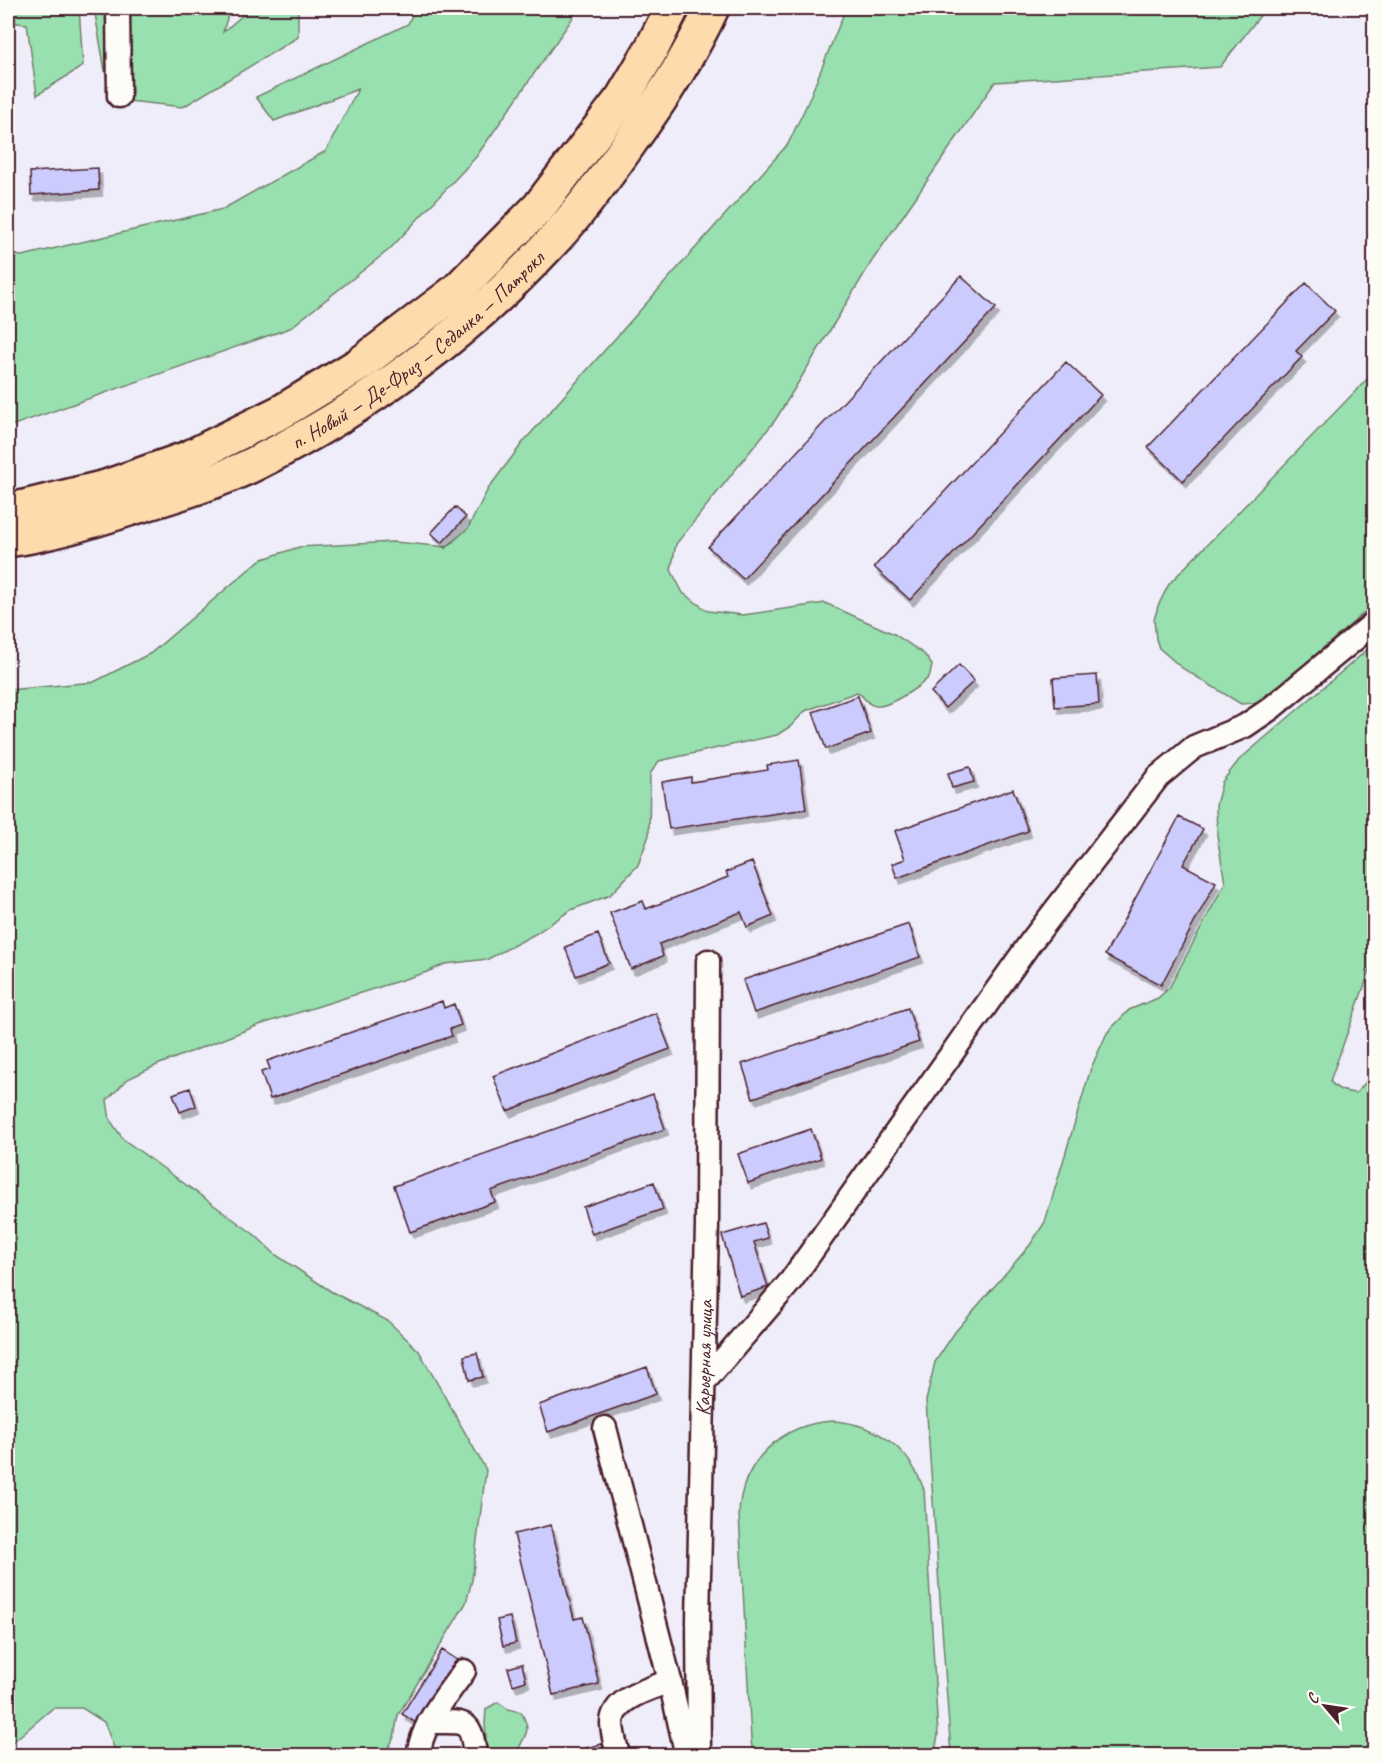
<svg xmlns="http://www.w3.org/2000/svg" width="1382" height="1763" viewBox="0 0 1382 1763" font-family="Caveat,sans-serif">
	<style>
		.green { fill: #98e0af; stroke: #71806d; stroke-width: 1.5 }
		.building { fill: #cbcbfd; stroke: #4a1f2b; stroke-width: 1.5; filter: url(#shadow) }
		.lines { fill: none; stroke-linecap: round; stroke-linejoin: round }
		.minor-casing { stroke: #4a1f2b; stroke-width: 27 }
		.highway-casing { stroke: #4a1f2b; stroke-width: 38 }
		.minor { stroke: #fdfcf7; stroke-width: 22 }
		.highway { stroke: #fedbac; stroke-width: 33 }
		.labels { text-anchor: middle; stroke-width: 6; stroke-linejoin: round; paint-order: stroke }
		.street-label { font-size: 21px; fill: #4a1f2b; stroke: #fdfcf7 }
	</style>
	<defs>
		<filter id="shadow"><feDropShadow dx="3.5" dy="6" stdDeviation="0" flood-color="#0004"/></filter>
	</defs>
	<rect width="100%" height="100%" fill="#eeedf9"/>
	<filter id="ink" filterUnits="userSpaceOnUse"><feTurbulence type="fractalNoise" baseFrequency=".0167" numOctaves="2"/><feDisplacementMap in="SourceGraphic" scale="12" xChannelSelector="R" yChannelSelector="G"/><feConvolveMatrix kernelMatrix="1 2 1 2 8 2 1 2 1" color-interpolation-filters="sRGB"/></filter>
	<g filter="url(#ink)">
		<path class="green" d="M8 8H79L83 66 37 95 27 24 8 22Z
			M94 8H230L223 32 251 8H298V37L183 107 110 99Z
			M415 8H576L572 19 476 157 390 249 290 328 8 427V254L22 256 223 209 326 151 358 89 274 121 256 97 408 24Z
			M846 8H1266L1220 67 995 82 872 261 776 419 676 544 671 570 683 593 708 611 743 615 825 603 894 634 924 654 932 665C932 666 930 674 930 675 924 685 887 708 876 706 866 705 865 696 857 692L805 711 791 726 777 735 659 761 650 774 649 835 638 865 610 895 571 910 535 934 488 959 445 964 427 972 259 1025 157 1065 128 1079 107 1100 110 1120 123 1139 255 1235 276 1255 332 1292 388 1321 419 1351 486 1470 472 1580 466 1603 398 1715 394 1737 385 1755H117L104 1722 82 1708H53L8 1746V690L94 682 151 653 260 560 299 547 394 542 447 547 468 528 488 489 524 441 788 144 808 102Z
			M1374 372V604L1288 679 1254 703 1241 704 1182 668 1159 648 1156 639 1154 620 1158 606 1169 584Z
			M1374 644V959L1330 1081C1337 1090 1344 1092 1356 1093L1374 1073V1296L1367 1317 1371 1325 1374 1327V1755H951L926 1401 935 1362 955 1332 1030 1245 1045 1222 1091 1068 1107 1033 1129 1010 1158 998 1169 988 1225 883 1217 835 1216 805 1222 782 1239 760Z
			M834 1421C877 1424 910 1449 924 1490L938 1736 934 1755 754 1756 753 1754 751 1740 739 1514C741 1461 782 1423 834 1421Z
			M498 1702 508 1709 521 1712C531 1730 527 1732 519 1748L520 1755H487L485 1723 486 1709Z"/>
		<path class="building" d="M98 168 99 190 31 195 30 172Z
			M961 276 996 308 743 579 708 547Z
			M1306 283 1335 311 1296 351 1302 357 1183 481 1148 447Z
			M1066 362 1101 395 910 600 874 567Z
			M455 507 466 517 442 543 431 533Z
			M959 665 974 681 945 708 931 692Z
			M1097 675 1099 704 1055 707 1053 678Z
			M858 696 871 733 826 749 813 712Z
			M799 760 806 809 669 829 662 782 691 777V782L768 770 767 765Z
			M970 767 974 782 952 788 948 773Z
			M1013 789 1028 831 897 878 892 864 905 859 895 831Z
			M1179 817 1203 829 1183 865 1216 882 1161 985 1105 955Z
			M752 862 773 916 747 927 741 912 659 944 663 956 631 969 610 913 643 901 646 909 728 877 726 872Z
			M909 924 920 957 754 1013 743 980Z
			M598 934 609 963 576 976 565 947Z
			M442 1001 444 1008 454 1004 461 1025 450 1029 452 1036 270 1099 261 1072 270 1069 267 1061Z
			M908 1008 919 1042 753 1098 742 1064Z
			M656 1013 670 1049 507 1111 493 1076Z
			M190 1088 196 1106 180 1112 173 1094Z
			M653 1094 665 1129 491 1191 495 1202 410 1232 394 1186Z
			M811 1129 821 1158 748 1183 738 1154Z
			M654 1182 663 1209 592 1234 583 1207Z
			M763 1223 768 1238 754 1242 768 1287 740 1296 722 1235Z
			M477 1353 483 1377 469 1380 464 1356Z
			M647 1367 656 1394 548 1432 539 1405Z
			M551 1525 574 1619 583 1617 599 1684 553 1695 514 1534Z
			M510 1617 516 1643 503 1646 497 1620Z
			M442 1650 459 1661 419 1725 402 1714Z
			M522 1664 526 1681 513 1685 508 1668Z
			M602 1744 605 1756H555Z"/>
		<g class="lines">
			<defs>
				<g id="minor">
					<path d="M118 8 119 96"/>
					<path d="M704 1382 790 1282 1030 943 1158 777 1194 747 1245 726 1270 709 1374 623"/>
					<path d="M605 1428 670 1681 687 1756"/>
					<path d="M429 1722C464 1723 471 1716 475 1756"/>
					<path d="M418 1756C422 1723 446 1697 464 1671"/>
					<path d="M618 1756C616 1745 612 1733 612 1723 613 1697 651 1689 670 1681"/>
					<path id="s1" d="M699 1756 698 1620 707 1225 708 961"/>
				</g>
				<g id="highway">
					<path d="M8 511 106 487 188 458 281 412 360 364 456 291 539 207 623 97 652 48 672 8"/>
					<path id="s2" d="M8 540C50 534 92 521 132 508 172 496 221 481 258 462 366 408 466 334 548 246 579 214 606 177 631 141 662 99 690 55 712 8"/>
				</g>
			</defs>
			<use href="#minor" class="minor-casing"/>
			<use href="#highway" class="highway-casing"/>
			<use href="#minor" class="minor"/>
			<use href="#highway" class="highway"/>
		</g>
	</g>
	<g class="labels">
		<g class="street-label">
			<text dy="7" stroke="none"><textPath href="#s2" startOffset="458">п. Новый — Де-Фриз — Седанка — Патрокл</textPath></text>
			<text dy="7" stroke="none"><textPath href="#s1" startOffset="398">Карьерная улица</textPath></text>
		</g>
	</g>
	<rect width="1382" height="1763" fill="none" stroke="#fdfcf7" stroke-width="30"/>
	<rect x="15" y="15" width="1352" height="1733" fill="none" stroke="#4a1f2b" stroke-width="2" filter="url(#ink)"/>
	<g transform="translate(1325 1706) rotate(299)" stroke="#fdfcf7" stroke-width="4.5" paint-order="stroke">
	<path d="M0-4.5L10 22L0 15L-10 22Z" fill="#4a1f2b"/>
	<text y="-9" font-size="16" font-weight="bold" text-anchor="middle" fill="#4a1f2b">С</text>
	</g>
</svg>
